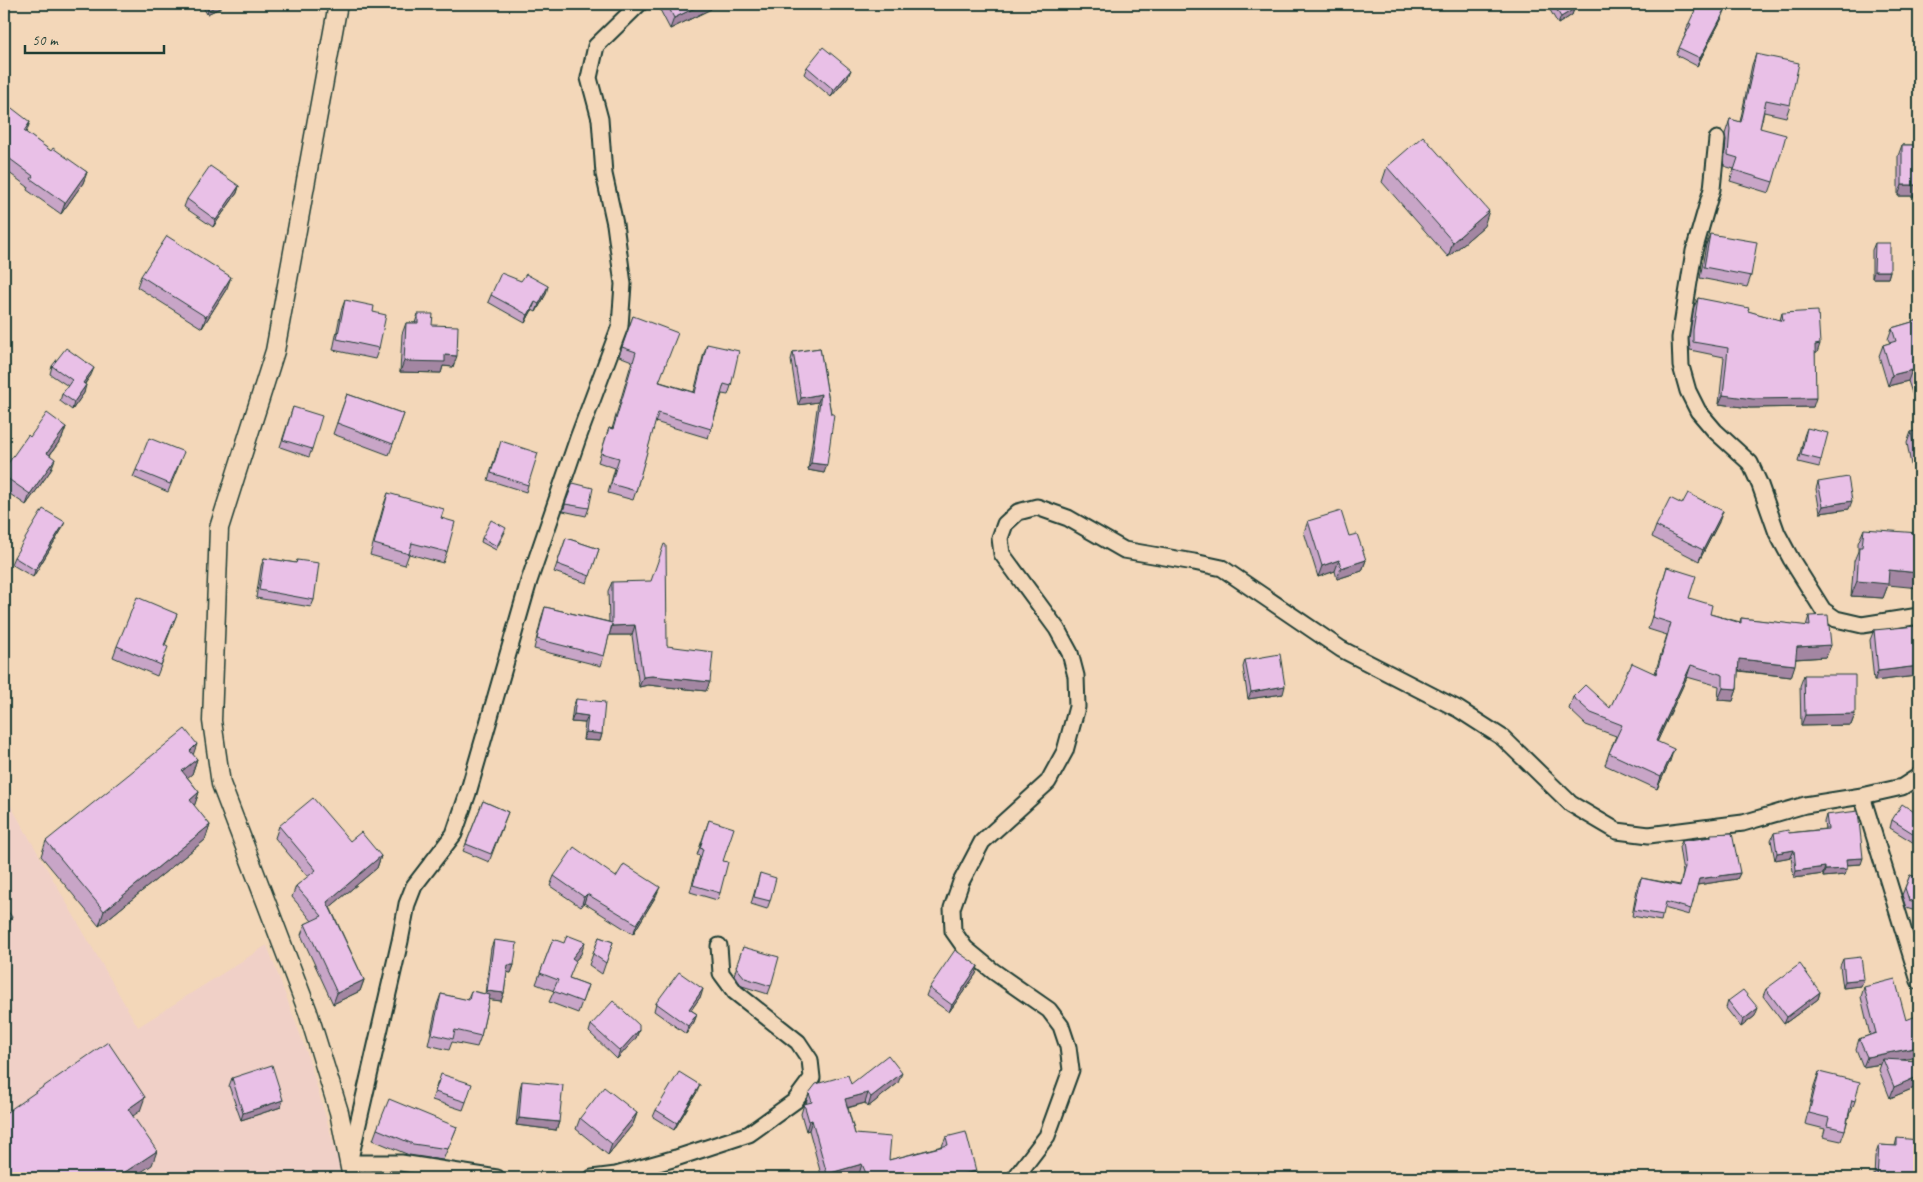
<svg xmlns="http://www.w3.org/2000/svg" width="1923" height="1182" viewBox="0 0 1923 1182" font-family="Caveat,sans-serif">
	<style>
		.built { fill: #f0d0c7 }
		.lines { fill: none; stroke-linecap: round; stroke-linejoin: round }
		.minor-casing { stroke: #1f3d34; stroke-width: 19 }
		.tertiary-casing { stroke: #1f3d34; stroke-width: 21 }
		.minor { stroke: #f3d7b9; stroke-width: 15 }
		.tertiary { stroke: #f3d7b9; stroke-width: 18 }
		.wall { fill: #c8a5c7; stroke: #1f3d34 }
		.shaded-wall { fill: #a386a2; stroke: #1f3d34 }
		.building { fill: #e9c0e7; stroke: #1f3d34 }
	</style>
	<rect width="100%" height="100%" fill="#f3d7b9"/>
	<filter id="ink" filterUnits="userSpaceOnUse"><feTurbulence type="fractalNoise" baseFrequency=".02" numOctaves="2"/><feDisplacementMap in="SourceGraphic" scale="10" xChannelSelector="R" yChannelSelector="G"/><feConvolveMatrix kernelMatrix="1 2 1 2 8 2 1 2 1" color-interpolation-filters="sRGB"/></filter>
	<g filter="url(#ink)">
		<path class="built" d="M4 794 138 1027 267 945 307 1053 339 1162 340 1178H4Z"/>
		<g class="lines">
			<defs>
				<path id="minor" d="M1717 139 1712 189 1694 251 1680 338 1681 366 1688 391 1698 411 1715 431 1750 463 1760 485 1777 533 1791 559 1823 610 1836 619 1862 625 1919 616
					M1862 796 1919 981
					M497 1178 401 1163H349L400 941 407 904 414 886 454 834 468 793 529 581 578 438 620 326 623 284 615 224 604 174 600 119 589 78 596 46 639 4
					M592 1178 616 1175 676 1158 749 1134 795 1101 812 1078 810 1060 798 1042 735 992 721 973 719 946
					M1015 1178 1047 1136 1071 1070 1068 1047 1061 1026 1049 1010 993 971 965 948 953 931 952 908 961 882 982 842 1048 782 1065 751 1077 707 1076 676 1070 653 1057 629 1002 554 1000 538 1005 524 1018 512 1037 507 1068 518 1124 550 1194 562 1222 568 1341 649 1458 709 1503 738 1571 804 1617 831 1649 835 1743 823 1805 805 1862 796 1902 787 1919 776"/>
				<path id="tertiary" d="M338 4 275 351 219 528 212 721 221 784 308 1012 339 1112 352 1178"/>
			</defs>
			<use href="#minor" class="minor-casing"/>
			<use href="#tertiary" class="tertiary-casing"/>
			<use href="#minor" class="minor"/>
			<use href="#tertiary" class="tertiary"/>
		</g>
		<path class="wall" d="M201 4H223L222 7 207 14Z
			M657 4H713L711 9 670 29Z
			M1545 4H1571L1574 9 1572 15 1558 24 1550 10H1549Z
			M1725 10 1722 18 1697 66 1676 55 1687 31 1686 30 1689 23Z
			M1756 54 1790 105 1786 117 1764 112 1760 128 1773 182 1769 193 1730 181 1734 169 1724 166 1726 140 1725 134 1730 119 1740 122 1752 65Z
			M807 67 848 77 831 97 804 74Z
			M4 102 26 133 51 151 87 172 83 183 61 214 27 190 28 187 4 169Z
			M1902 145H1919V196H1898V156Z
			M1387 167 1484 226 1448 257 1382 182Z
			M239 186 237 193 213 227 184 207 187 199Z
			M1710 234 1751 276 1747 287 1700 278 1706 245Z
			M1875 243 1890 271 1888 278H1872V250Z
			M141 276 227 288 202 328 137 287Z
			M546 294 536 312 532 310 525 323 488 302 491 295Z
			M1698 298 1780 320 1782 313 1817 353H1815L1813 407 1750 408 1719 404 1724 357 1690 350 1689 339 1694 307Z
			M345 300 373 312 379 348 375 359 333 350 341 311Z
			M418 314 432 325 453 367 443 366 441 373 400 372 402 334 406 323H415Z
			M633 316 660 382 694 392 704 353 707 344 731 386 728 395 722 394 708 438 655 422 636 491 633 500 608 493 615 468 598 462 609 428 612 429 632 361 619 356Z
			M1919 320V397L1914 399 1908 381 1888 386 1879 356 1883 345 1890 343 1888 339 1892 328Z
			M820 348 831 414 824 473 808 470 818 402 798 405 791 360 793 352Z
			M52 366 91 375 85 384 84 393 72 410 60 401 62 394 68 386 50 374Z
			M347 394 404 414 389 455 333 434Z
			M293 407 312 449 309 457 280 447Z
			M66 427 62 438 50 455 51 470 26 505 4 490V469L30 437Z
			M1807 428 1821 460 1819 467 1798 462 1804 436Z
			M1919 430V491L1916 492 1907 443 1911 432Z
			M498 448 528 485 526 492 488 480Z
			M181 460 168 492 133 477 136 470Z
			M1818 482 1849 509 1820 513 1816 489Z
			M573 483 589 508 586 516 563 511Z
			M388 493 441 518 447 552 443 563 409 554 405 565 370 555 384 504Z
			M1308 521 1349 536 1366 560 1362 571 1337 579 1335 571 1318 577 1304 532Z
			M1719 522 1699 561 1652 537 1656 526Z
			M62 529 33 577 11 564 14 557Z
			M1864 529 1888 585 1883 598 1851 596 1854 561 1858 551V543Z
			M505 532 496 550 481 542 482 538Z
			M566 538 599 549 587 583 554 572Z
			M264 558 296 563 297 560 314 600 311 607 256 598 261 566Z
			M1667 567 1689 598 1710 614 1740 622 1741 618 1806 626 1809 616 1831 645 1826 657 1796 659 1791 677 1738 671 1737 689 1733 701 1718 700 1719 686 1687 677 1657 742 1670 761 1657 789 1605 765 1609 753 1616 736 1586 725 1569 709 1573 697 1610 708 1629 670 1655 673 1667 635 1648 629Z
			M612 582 667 646 706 691 648 685 639 687 632 635H609L604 656 601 666 534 649 542 616 545 607 609 622 608 591Z
			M177 614 165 645 164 658 157 676 113 657 117 646Z
			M1874 630 1919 632V686H1917L1916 676 1874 681 1870 640Z
			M1245 660 1283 694 1248 699 1243 667Z
			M1804 675 1855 714 1851 725 1801 726 1800 686Z
			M576 699 602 734 600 741 583 740 585 723 571 722 573 707Z
			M193 755 197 759 192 774 187 777 199 792 194 806 210 825 205 840 99 926 41 856 46 841Z
			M483 801 508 812 489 862 463 851Z
			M1826 815 1861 864 1847 865V869L1845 875 1823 877V874L1794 878 1791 857 1775 860 1771 840 1774 833H1789L1825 829 1824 822Z
			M1919 815V846L1890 828 1892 820Z
			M709 820 720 893 717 900 690 892 700 856 697 855Z
			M279 826 350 841 381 856 377 868 330 907 364 980 360 991 333 1004 301 935 305 924 312 921 292 897 296 886 308 877 275 838Z
			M1711 834 1740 873 1737 879 1697 885 1689 915 1664 908 1661 921 1632 916 1638 884 1641 878 1680 885 1683 873 1679 847 1682 841 1710 837Z
			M760 873 770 901 767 909 751 904Z
			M1910 875 1919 878V912L1906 908 1902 895Z
			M554 876 616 877 656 896 633 934 584 903 581 907 550 886Z
			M599 937 613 942 602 974 589 965Z
			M553 939 581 954 575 961 569 978 588 985 578 1013 549 1002 554 991 536 984Z
			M494 940 514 965 511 973 507 972 504 993 501 1001 489 999 481 1036 477 1047 452 1042 449 1050 428 1045 437 1005 441 994 467 1000 471 991 485 994 491 948Z
			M743 947 771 986 768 994 742 986 734 975Z
			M1843 959 1861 986 1843 988 1840 966Z
			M978 966 976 974 949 1012 926 996 929 988Z
			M1864 987 1901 1060 1919 1061V1086L1890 1098 1879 1070 1881 1064 1863 1067 1856 1049 1859 1039 1870 1035 1861 997Z
			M1766 989 1820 992 1818 999 1784 1024 1763 996Z
			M701 996 691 1010 697 1014 694 1022 686 1034 654 1011 656 1003Z
			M1728 1001 1755 1016 1741 1027 1726 1008Z
			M591 1025 639 1030 636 1038 617 1059 589 1032Z
			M1819 1072 1855 1101 1851 1112H1850L1845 1130 1841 1141 1823 1137 1825 1129 1805 1124 1815 1083Z
			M232 1078 281 1107 241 1120 229 1086Z
			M438 1081 466 1102 463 1110 432 1100Z
			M522 1081 559 1122 556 1130 516 1125 520 1088Z
			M898 1083 868 1107 865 1103 848 1108 855 1134 889 1160 942 1146 946 1137 976 1171 973 1178H860L859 1174 843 1178H822L809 1130 806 1131 801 1114 804 1104H806L809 1093 851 1084Z
			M697 1092 674 1130 653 1117 656 1110Z
			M637 1113 633 1124 608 1155 576 1129 580 1118Z
			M457 1127 443 1160 409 1155 373 1140 377 1129Z
			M1897 1138 1919 1178H1874L1875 1156 1879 1145 1895 1146Z"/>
		<path class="shaded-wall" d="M221 4H223L222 7 207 14 208 10Z
			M703 4H713L711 9 670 29 674 18Z
			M1574 9 1572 15 1558 24 1561 17Z
			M1725 10 1722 18 1697 66 1700 58Z
			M851 70 848 77 831 97 834 90Z
			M30 122 26 133 24 131Z
			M87 172 83 183 61 214 65 203Z
			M1902 185H1919V196H1898Z
			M239 186 237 193 213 227 216 220Z
			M1489 211 1484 226 1448 257 1453 242Z
			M1874 271H1890L1888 278H1872Z
			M231 277 227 288 202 328 206 317Z
			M548 286 546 294 536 312 539 304Z
			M535 302 532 310 525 323 528 315Z
			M1820 344 1817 353H1812L1815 345Z
			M445 355 457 356 453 367 443 366 441 373 400 372 404 361Z
			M94 368 91 375 80 390 83 383Z
			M1912 370 1908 381 1888 386 1892 375Z
			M86 385 84 393 72 410 74 402Z
			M1918 388H1919V397L1914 399Z
			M821 394 818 402 798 405 801 398Z
			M1723 395 1816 398 1813 407 1750 408 1719 404Z
			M66 427 62 438 43 464 47 453Z
			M55 459 51 470 26 505 30 494Z
			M811 463 827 465 824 473 808 470Z
			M1919 481V491L1916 492Z
			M1852 501 1849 509 1820 513 1823 506Z
			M1723 511 1719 522 1699 561 1703 550Z
			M65 522 62 529 33 577 35 570Z
			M1339 560 1335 571 1318 577 1322 566Z
			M1366 560 1362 571 1337 579 1341 568Z
			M1889 570 1919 573V588L1888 585 1883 598 1851 596 1857 581Z
			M635 625 632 635H609L612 626Z
			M1831 645 1826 657 1793 659 1797 647Z
			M1739 659 1795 665 1791 677 1734 670Z
			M1691 665 1687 677 1652 753 1656 741Z
			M1919 666 1916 676 1874 681 1878 671Z
			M652 676 710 682 706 691 648 685 639 687 643 677Z
			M1285 686 1283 694 1248 699 1251 692Z
			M1723 688 1737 689 1733 701 1718 700Z
			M574 714 588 716 585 723 571 722Z
			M1855 714 1851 725 1801 726 1805 715Z
			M586 732 602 734 600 741 583 740Z
			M197 744 192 758 190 751Z
			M1674 749 1670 761 1657 789 1661 777Z
			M197 759 192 774 177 786 182 771Z
			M199 792 194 807 190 800Z
			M210 825 205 840 99 926 104 911Z
			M1794 850 1791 857 1775 860 1777 853Z
			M381 856 377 868 323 913 327 902Z
			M1863 858 1861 864 1844 865 1846 859Z
			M1825 867 1823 874 1794 878 1796 871Z
			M1847 869 1845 875 1823 877 1825 870Z
			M1740 873 1737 879 1697 885 1699 879Z
			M660 887 656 896 633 934 637 924Z
			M587 894 584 903 581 907 584 897Z
			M12 917 9 925 4 928V923Z
			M585 942 581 954 568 969 572 958Z
			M508 965H514L511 973 505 972Z
			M978 966 976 974 949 1012 952 1005Z
			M1864 979 1861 986 1843 988 1845 981Z
			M364 980 360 991 333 1004 337 993Z
			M703 989 701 996 687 1016 689 1009Z
			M487 991 504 993 501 1001 484 999Z
			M1820 992 1818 999 1784 1024 1787 1017Z
			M1758 1008 1755 1016 1741 1027 1743 1020Z
			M697 1014 694 1022 686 1034 688 1026Z
			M639 1030 636 1038 617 1059 620 1051Z
			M1919 1047V1057L1885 1063 1883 1059 1881 1064 1863 1067 1867 1057Z
			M902 1073 898 1083 868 1107 871 1097Z
			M1919 1076V1086L1890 1098 1894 1087Z
			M700 1085 697 1092 674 1130 677 1123Z
			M868 1093 865 1103 842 1109 845 1099Z
			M145 1097 140 1111 123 1123 128 1109Z
			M283 1100 281 1107 241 1120 243 1113Z
			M637 1113 633 1124 608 1155 612 1144Z
			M519 1118 559 1122 556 1130 516 1125Z
			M812 1120 809 1130 806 1131 809 1121Z
			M157 1151 152 1165 132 1178H116Z
			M862 1164 859 1174 843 1178H826L827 1174Z
			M976 1171 973 1178H948Z"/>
		<path class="building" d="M205 4H221L208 10Z
			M667 4H703L674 18Z
			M1553 4H1571L1574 9 1561 17Z
			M1698 4H1711L1725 10 1700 58 1679 48 1691 24 1689 23Z
			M823 47 851 70 834 90 807 67Z
			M1756 54 1799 63 1790 105 1766 100 1760 128 1786 135 1773 182 1734 170 1738 158 1728 155 1730 129 1729 123 1730 119 1741 122Z
			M4 102 30 122 24 131 51 151 53 148 87 172 65 203 31 179 33 176 6 156 4 159Z
			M1423 136 1489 211 1453 242 1387 167Z
			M1902 145H1919V185H1902Z
			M210 166 239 186 216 220 187 199Z
			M1710 234 1757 242 1751 276 1704 267Z
			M167 236 231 277 206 317 141 276Z
			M1875 243H1890V271H1874Z
			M501 273 521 281 526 274 548 286 539 304 535 302 528 315 491 295Z
			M1698 298 1749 308 1748 311 1783 321 1782 313 1818 311 1820 344 1815 345 1816 398 1753 399 1723 395 1728 348 1693 342V330Z
			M345 300 374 306 373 312 386 315 379 348 337 339Z
			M418 314H433L432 325 458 326 457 356 445 355V362L404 361 406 323H418Z
			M633 316 678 333 659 382 695 393 707 344 739 351 731 386 724 384 711 429 658 413 636 491 611 484 619 458 601 453 609 428 613 429 636 352 622 347Z
			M1919 320V388H1918L1912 370 1892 375 1883 345 1896 341 1892 328Z
			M66 348 94 368 83 383 86 385 74 402 62 394 72 380 52 366Z
			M820 348 831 414H834L827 465 811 463 821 394 801 398 793 352Z
			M347 394 404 414 393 444 337 423Z
			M293 407 322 416 312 449 283 440Z
			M47 413 66 427 47 453 55 459 30 494 4 476V469L28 435 30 437Z
			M1807 428 1828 433 1821 460 1801 455Z
			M1919 430V479L1911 432Z
			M149 438 184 452 170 484 136 470Z
			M501 441 538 453 528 485 491 473Z
			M1848 477 1852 501 1823 506 1818 482Z
			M573 483 593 488 589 508 565 504Z
			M388 493 444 509 441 518 455 522 447 552 412 543 409 554 374 544Z
			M1688 493 1723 511 1703 550 1656 526 1670 498 1682 504Z
			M43 509 65 522 35 570 14 557Z
			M1341 511 1349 536 1357 534 1366 560 1341 568 1339 560 1322 566 1308 521Z
			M491 520 506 528 497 546 482 538Z
			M1864 529 1919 533V573L1889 570 1888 584 1857 581 1859 547H1862Z
			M566 538 599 549 590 576 557 564Z
			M664 544 666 545 667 646 713 652 710 682 652 676 643 677 635 625 612 626V624L604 656 537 639 545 607 612 623V582L651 581Z
			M264 558 296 563 297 560 319 563 314 600 259 590Z
			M1667 567 1696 576 1689 598 1712 605 1710 614 1741 623V618L1810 626 1809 616 1828 615 1831 645 1797 647 1795 665 1739 659 1737 689 1723 688V675L1691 665 1656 741 1674 749 1661 777 1609 753 1622 725 1591 713 1573 697 1585 685 1610 708 1628 670H1629L1632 663 1656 674 1671 623 1652 617Z
			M137 597 177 614 164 645 168 647 161 665 117 646Z
			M1916 626 1917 633 1919 632V666L1878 671 1874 630Z
			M1280 654 1285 686 1251 692 1245 660Z
			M1804 675H1855V714L1805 715Z
			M576 699 605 702 602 734 586 732 588 716 574 714Z
			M185 729 197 744 190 751 197 759 182 771 199 792 190 800 210 825 104 911 46 841Z
			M313 798 350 841 361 832 381 856 327 902 364 980 337 993 305 924 322 916 296 886 316 870 279 826Z
			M483 801 508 812 491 854 466 844Z
			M1902 804 1919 815V837L1892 820Z
			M1858 811 1863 858 1846 859 1847 869 1825 870V867L1796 871 1794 850 1777 853 1774 833 1788 830 1789 833 1828 829 1826 815Z
			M709 820 734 828 723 861 728 862 720 893 693 885 703 849 700 848Z
			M1732 833 1740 873 1699 879 1691 909 1666 902 1663 915 1634 910 1641 878 1680 886 1685 867 1682 841 1711 837V834Z
			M574 847 616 877 624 864 660 887 637 924 587 894 584 897 554 876Z
			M760 873 776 878 770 901 754 897Z
			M1910 875 1919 878V904L1909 900 1905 888Z
			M4 906 12 917 4 923Z
			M567 935 585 942 572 958 576 961 569 978 588 985 582 1002 553 991 558 980 540 973 553 939 564 943Z
			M599 937 613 942 606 963 593 954Z
			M494 940 517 943 514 965H508L504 993 487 991Z
			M743 947 779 957 771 986 745 978 736 967Z
			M955 950 978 966 952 1005 929 988Z
			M1861 957 1864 979 1845 981 1843 959Z
			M1800 964 1820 992 1787 1017 1766 989Z
			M679 972 703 989 689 1009 697 1014 688 1026 656 1003Z
			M1895 979 1906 1020 1919 1015V1047L1867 1057 1859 1039 1876 1033 1864 987Z
			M1743 990 1758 1008 1743 1020 1728 1001Z
			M471 991 490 995 481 1036 455 1030 453 1039 432 1034 441 994 469 1000Z
			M613 1001 639 1025V1030L620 1051 591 1025Z
			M108 1042 145 1097 128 1109 157 1151 116 1178H4V1114Z
			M888 1055 902 1073 871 1097 868 1093 845 1099 855 1134 891 1137 889 1160 948 1145 946 1137 966 1132 976 1171 948 1178H868L862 1164 827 1174 812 1120 809 1121 804 1104 812 1102 809 1093 816 1084 848 1075 851 1084Z
			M1883 1059 1919 1061V1076L1894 1087Z
			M272 1065 283 1100 243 1113 232 1078Z
			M679 1072 700 1085 677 1123 656 1110Z
			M1819 1072 1860 1082 1855 1101 1852 1100 1845 1130 1827 1126 1829 1118 1809 1113Z
			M441 1074 472 1084 466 1102 435 1092Z
			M522 1081 563 1085 559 1122 519 1118Z
			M604 1087 637 1113 612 1144 580 1118Z
			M389 1099 457 1127 448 1149 413 1144 377 1129Z
			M1897 1138 1919 1140V1178H1877L1879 1145 1897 1146Z"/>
	</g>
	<rect width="1923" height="1182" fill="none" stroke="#f3d7b9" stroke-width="20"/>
	<rect x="10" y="10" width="1903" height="1162" fill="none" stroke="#1f3d34" stroke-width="2" filter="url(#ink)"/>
	<path d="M25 45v8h139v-8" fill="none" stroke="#1f3d34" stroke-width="2.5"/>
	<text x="32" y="45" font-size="15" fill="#1f3d34" stroke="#f3d7b9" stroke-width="4" paint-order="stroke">50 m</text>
</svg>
